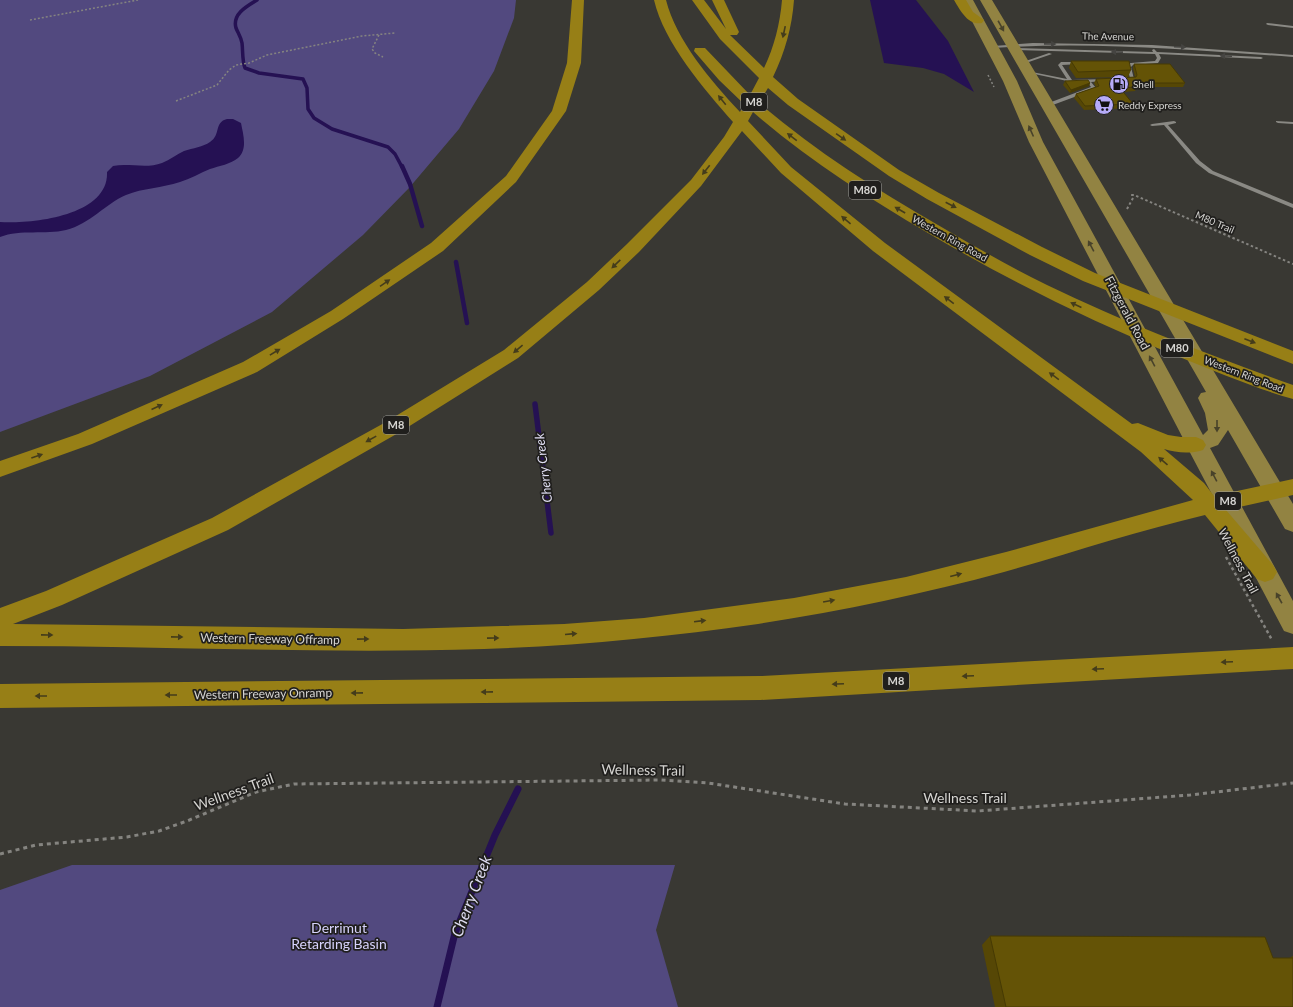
<svg xmlns="http://www.w3.org/2000/svg" width="1293" height="1007" viewBox="0 0 1293 1007" font-family="Lato,sans-serif">
	<style>
		.green { fill: #52497f }
		.water { fill: #251153 }
		.lines { fill: none; stroke-linecap: round; stroke-linejoin: round }
		.stream-far3 { stroke: #251153; stroke-width: 3.5 }
		.stream-far2 { stroke: #251153; stroke-width: 4.5 }
		.stream-far1 { stroke: #251153; stroke-width: 5.5 }
		.stream { stroke: #251153; stroke-width: 7 }
		.path-far3 { stroke: #858480; stroke-width: 1.5; stroke-dasharray: 2 2; stroke-linecap: butt }
		.path-far2 { stroke: #858480; stroke-width: 2; stroke-dasharray: 2.5 2.5; stroke-linecap: butt }
		.path-far1 { stroke: #858480; stroke-width: 2.5; stroke-dasharray: 3 3; stroke-linecap: butt }
		.path { stroke: #858480; stroke-width: 3; stroke-dasharray: 4 4; stroke-linecap: butt }
		.minor { fill: #8a8984; fill-rule: evenodd }
		.major { fill: #928342; fill-rule: evenodd }
		.highway { fill: #977f16; fill-rule: evenodd }
		.wall { fill: #564705 }
		.shaded-wall { fill: #463a04 }
		.building { fill: #645306; stroke: #463a04 }
		.oneway { fill: #48422a }
		.oneway2 { fill: #443c1b }
		.oneway3 { fill: #454441 }
		.labels { text-anchor: middle; stroke-width: 3.5; stroke-linejoin: round; paint-order: stroke }
		.far-street-label { font-size: 10px; fill: #d5d4d1; stroke: #201f1d }
		.far-poi-label { font-size: 10px; fill: #d5d4d1; stroke: #201f1d; text-anchor: start }
		.shield { fill: #201f1d; stroke: #9f9e9b; stroke-width: 1 }
		.shield-label { font-size: 11px; font-weight: bold; fill: #d5d4d1 }
		.street-label { font-size: 12px; fill: #d5d4d1; stroke: #201f1d }
		.water-label { font-size: 13px; font-style: italic; fill: #dedcf1; stroke: #201f1d }
		.near-street-label { font-size: 14px; fill: #d5d4d1; stroke: #201f1d }
		.near-park-label { font-size: 14px; fill: #d7d3fc; stroke: #201f1d }
		.near-water-label { font-size: 16px; font-style: italic; fill: #dedcf1; stroke: #201f1d }
	</style>
	<rect width="100%" height="100%" fill="#393833"/>
	<path class="green" d="M0 0H516L514 18 494 71 459 129 409 188 363 235 272 312 150 376 0 432Z
		M72 865H675L656 930 678 1007H0V890Z"/>
	<path class="water" d="M870 0H916L948 41 974 92 944 74 923 68 884 63Z
		M227 119H233L241 123C243 134 248 149 238 158 231 164 219 166 210 169 200 173 190 179 180 182 162 188 143 188 126 195 105 204 90 224 66 230 45 235 21 229 0 237V222C31 224 109 216 107 172L113 166C129 163 147 169 162 163 170 160 177 154 184 151 193 148 203 147 210 142 221 135 214 122 227 119Z"/>
	<g class="lines">
		<path class="stream-far3" d="M257 0C247 6 232 14 236 28 238 33 241 37 242 43 243 51 242 60 245 68L259 73 303 79 307 88 308 109 314 118 332 129 388 147 395 154 402 167"/>
		<path class="stream-far2" d="M402 166 410 184 422 226
			M456 262 467 323"/>
		<path class="stream-far1" d="M535 404 551 533"/>
		<path class="stream" d="M437 1007 455 933 495 835 518 789"/>
		<path class="path-far3" d="M30 20 138 0
			M379 35 372 49 375 53 383 57
			M988 75 994 87
			M176 101 217 85 229 70 236 65 249 63 267 55 362 36 395 33"/>
		<path class="path-far2" d="M1127 209 1133 198 1132 195H1134L1293 264"/>
		<path class="path-far1" d="M1226 557 1272 640"/>
		<path class="path" d="M0 854 36 845 127 837 159 831 187 821 256 792 294 784 661 780 708 783 845 804 978 811 1190 795 1293 783"/>
		<path class="minor" d="M1267 23 1293 26V28L1268 25 1266 24Z
			M1033 43 1152 45 1293 55V57C1193 50 1093 41 993 48L991 47 993 46Z
			M1014 48 1153 52 1152 50 1154 49 1157 52 1261 57 1263 58 1261 59 1159 54 1161 58 1158 63 1133 65 1131 67 1134 79C1131 81 1125 81 1122 79V78H1130L1127 67 1128 66H1119V64L1155 61 1157 58 1155 54 1013 50 1012 49Z
			M1049 53 1052 54 1023 64 1020 63Z
			M1061 62H1080L1082 63 1080 64 1062 65 1072 80 1104 79 1106 80 1104 81 1091 82 1096 88V89L1050 106H1046V104L1091 87 1087 82H1072L1025 72 1027 71 1067 79 1058 65Z
			M1174 121 1176 122V123L1168 125 1200 161 1213 171 1293 204V208L1209 173 1196 163 1164 125 1152 126 1150 125 1152 124Z
			M1276 121 1293 122V124L1278 123 1276 122Z"/>
		<path class="major" d="M961 0H973L1017 81 1043 142 1203 435 1208 430 1205 413 1198 398 1201 393 1206 392 980 0H992L1293 504V532L1285 529 1228 430 1218 445 1210 448 1293 601V634L1284 631 1186 445V444L1029 142 1003 81Z"/>
		<path class="highway" d="M572 0H584L581 63 566 111 516 182 443 251 343 319 257 372 92 444 0 477V461L78 434 243 362 331 311 431 243 506 176 552 111 567 63Z
			M654 0H666C676 40 711 81 740 112L744 104 719 80 694 51 695 48H705L750 95 759 78 720 39 692 0H704L726 29 712 0H724L739 32 737 35H730L764 68C774 47 780 24 782 0H794C792 27 785 52 773 77L798 99 899 170 939 193 1042 247 1095 273 1293 351V364L1083 281 1030 255 927 199 889 176 788 105 768 88 759 103C814 150 875 189 938 225 974 246 1010 267 1047 285 1127 324 1210 355 1293 385V399C1254 388 1215 371 1177 356 1090 321 1010 281 928 233 867 197 807 159 753 112L748 121 791 167 885 243 1132 424 1138 423 1168 435 1181 437H1196L1203 440 1206 445 1203 450C1190 454 1177 453 1164 449L1204 483 1214 496 1293 479V495L1226 510 1273 565 1277 572 1273 579 1265 582 1257 579 1205 515C1137 531 1071 553 1004 572 923 594 841 611 758 624 668 637 576 646 484 649 323 654 161 646 0 646V608L46 591 212 518 386 422 504 350 587 282 627 244 691 180 724 137 733 122C704 89 664 43 654 0ZM742 131 781 173 873 251 1141 452 1193 500 1006 552 906 577 794 598 644 618 564 624 403 629 13 624 62 605 228 530 400 432 518 358 599 290 639 252 701 186Z
			M954 0H966L973 12 984 20 982 23C968 26 960 10 954 0Z
			M1293 647V669L760 700 0 708V684L760 676Z"/>
	</g>
	<path class="wall" d="M1071 61 1131 70 1128 77 1076 78 1069 68Z
		M1134 64 1185 83 1183 87H1137L1135 91 1123 92 1133 104 1132 108 1084 110 1074 98 1076 94 1096 87 1094 83 1096 79 1135 77 1133 68Z
		M1065 81 1090 83 1089 86 1070 93 1063 85Z
		M990 936 1273 958H1289L1293 956V1007H995L982 945Z"/>
	<path class="shaded-wall" d="M1090 83 1089 86 1070 93 1071 90Z"/>
	<path class="building" d="M1071 61H1129L1131 70 1078 72Z
		M1134 64H1170L1185 83H1133L1137 87 1120 88 1133 104 1085 106 1076 94 1099 86 1096 79 1136 77 1137 75Z
		M1088 80 1090 83 1071 90 1065 81Z
		M990 936 1265 937 1273 958H1293V1007H1006Z"/>
	<defs><path id="oneway-solid" d="M-6-.8H1V-3.2L6.5 0L1 3.2V.8H-6Z"/></defs>
	<g class="oneway">
		<use href="#oneway-solid" transform="translate(1001 26) rotate(61)"/>
		<use href="#oneway-solid" transform="translate(1031 131) rotate(-114)"/>
		<use href="#oneway-solid" transform="translate(1091 246) rotate(-118)"/>
		<use href="#oneway-solid" transform="translate(1152 361) rotate(-118)"/>
		<use href="#oneway-solid" transform="translate(1217 426) rotate(90)"/>
		<use href="#oneway-solid" transform="translate(1214 476) rotate(-118)"/>
		<use href="#oneway-solid" transform="translate(1279 598) rotate(-119)"/>
	</g>
	<g class="oneway2">
		<use href="#oneway-solid" transform="translate(784 32) rotate(102)"/>
		<use href="#oneway-solid" transform="translate(722 100) rotate(-129)"/>
		<use href="#oneway-solid" transform="translate(792 137) rotate(-143)"/>
		<use href="#oneway-solid" transform="translate(841 137) rotate(35)"/>
		<use href="#oneway-solid" transform="translate(706 170) rotate(128)"/>
		<use href="#oneway-solid" transform="translate(951 205) rotate(27)"/>
		<use href="#oneway-solid" transform="translate(900 210) rotate(-150)"/>
		<use href="#oneway-solid" transform="translate(846 220) rotate(-140)"/>
		<use href="#oneway-solid" transform="translate(616 264) rotate(136)"/>
		<use href="#oneway-solid" transform="translate(385 283) rotate(-34)"/>
		<use href="#oneway-solid" transform="translate(949 300) rotate(-143)"/>
		<use href="#oneway-solid" transform="translate(1076 305) rotate(-155)"/>
		<use href="#oneway-solid" transform="translate(1250 341) rotate(21)"/>
		<use href="#oneway-solid" transform="translate(518 349) rotate(140)"/>
		<use href="#oneway-solid" transform="translate(275 352) rotate(-31)"/>
		<use href="#oneway-solid" transform="translate(1054 376) rotate(-144)"/>
		<use href="#oneway-solid" transform="translate(157 407) rotate(-24)"/>
		<use href="#oneway-solid" transform="translate(371 439) rotate(151)"/>
		<use href="#oneway-solid" transform="translate(37 456) rotate(-19)"/>
		<use href="#oneway-solid" transform="translate(1163 461) rotate(-139)"/>
		<use href="#oneway-solid" transform="translate(956 575) rotate(-15)"/>
		<use href="#oneway-solid" transform="translate(829 601) rotate(-10)"/>
		<use href="#oneway-solid" transform="translate(700 621) rotate(-7)"/>
		<use href="#oneway-solid" transform="translate(571 634) rotate(-5)"/>
		<use href="#oneway-solid" transform="translate(47 635) rotate(1)"/>
		<use href="#oneway-solid" transform="translate(177 637) rotate(1)"/>
		<use href="#oneway-solid" transform="translate(493 638) rotate(-1)"/>
		<use href="#oneway-solid" transform="translate(363 639) rotate(-1)"/>
		<use href="#oneway-solid" transform="translate(1227 662) rotate(177)"/>
		<use href="#oneway-solid" transform="translate(1098 669) rotate(177)"/>
		<use href="#oneway-solid" transform="translate(968 676) rotate(177)"/>
		<use href="#oneway-solid" transform="translate(838 684) rotate(177)"/>
		<use href="#oneway-solid" transform="translate(487 692) rotate(179)"/>
		<use href="#oneway-solid" transform="translate(357 693) rotate(179)"/>
		<use href="#oneway-solid" transform="translate(171 695) rotate(180)"/>
		<use href="#oneway-solid" transform="translate(41 696) rotate(180)"/>
	</g>
	<g class="oneway3">
		<use href="#oneway-solid" transform="translate(1050 44) rotate(1)"/>
		<use href="#oneway-solid" transform="translate(1180 47) rotate(3)"/>
		<use href="#oneway-solid" transform="translate(1117 52) rotate(-179)"/>
		<use href="#oneway-solid" transform="translate(1226 56) rotate(-177)"/>
	</g>
	<defs>
		<symbol id="fuel-disc" viewBox="-11 -11 22 22"><circle r="9.5" fill="#b6abf8" stroke="#201f1d"/><path d="M-5.5-6h7V0h2V4h1.3V-2.5L3-4.5l.8-.8L6-3V5H2.5V1h-1V6h-7ZM-4.2-4.7v3.2H.2V-4.7Z" fill="#111"/></symbol>
		<symbol id="supermarket-disc" viewBox="-11 -11 22 22"><circle r="9.5" fill="#b6abf8" stroke="#201f1d"/><path d="M-6-5.5h2.5l.6 2H6L4.5 2H-2.5L-4.4-4H-6ZM-1.5 3.2a1.3 1.3 0 1 0 .1 0ZM3 3.2a1.3 1.3 0 1 0 .1 0Z" fill="#111"/></symbol>
	</defs>
	<g fill-rule="evenodd">
		<use href="#fuel-disc" x="1108" y="73" width="22" height="22"/>
		<use href="#supermarket-disc" x="1093" y="94" width="22" height="22"/>
	</g>
	<g class="labels">
		<g class="far-street-label">
			<text transform="translate(1108 36) rotate(1)" y="4">The Avenue</text>
			<text transform="translate(1215 222) rotate(23)" y="4">M80 Trail</text>
			<text transform="translate(950 238) rotate(29)" y="4">Western Ring Road</text>
			<text transform="translate(1244 374) rotate(21)" y="4">Western Ring Road</text>
		</g>
		<g class="far-poi-label">
			<text x="1133" y="88">Shell</text>
			<text x="1118" y="109">Reddy Express</text>
		</g>
		<g class="shield">
			<rect x="741" y="93" width="26" height="18" rx="3"/>
			<rect x="849" y="181" width="32" height="18" rx="3"/>
			<rect x="1161" y="339" width="32" height="18" rx="3"/>
			<rect x="383" y="416" width="26" height="18" rx="3"/>
			<rect x="1215" y="492" width="26" height="18" rx="3"/>
			<rect x="883" y="672" width="26" height="18" rx="3"/>
		</g>
		<g class="shield-label">
			<text x="754" y="106">M8</text>
			<text x="865" y="194">M80</text>
			<text x="1177" y="352">M80</text>
			<text x="396" y="429">M8</text>
			<text x="1228" y="505">M8</text>
			<text x="896" y="685">M8</text>
		</g>
		<g class="street-label">
			<text transform="translate(1127 313) rotate(62)" y="4">Fitzgerald Road</text>
			<text transform="translate(1238 561) rotate(62)" y="4">Wellness Trail</text>
			<text transform="translate(270 639) rotate(1)" y="4">Western Freeway Offramp</text>
			<text transform="translate(263 694) rotate(-1)" y="4">Western Freeway Onramp</text>
		</g>
		<g class="water-label">
			<text transform="translate(543 468) rotate(-97)" y="5">Cherry Creek</text>
		</g>
		<g class="near-street-label">
			<text transform="translate(643 770) rotate(1)" y="5">Wellness Trail</text>
			<text transform="translate(234 792) rotate(-20)" y="5">Wellness Trail</text>
			<text x="965" y="803">Wellness Trail</text>
		</g>
		<g class="near-park-label">
			<text x="339" y="933">Derrimut<tspan x="339" dy="16">Retarding Basin</tspan></text>
		</g>
		<g class="near-water-label">
			<text transform="translate(471 896) rotate(-69)" y="6">Cherry Creek</text>
		</g>
	</g>
</svg>
